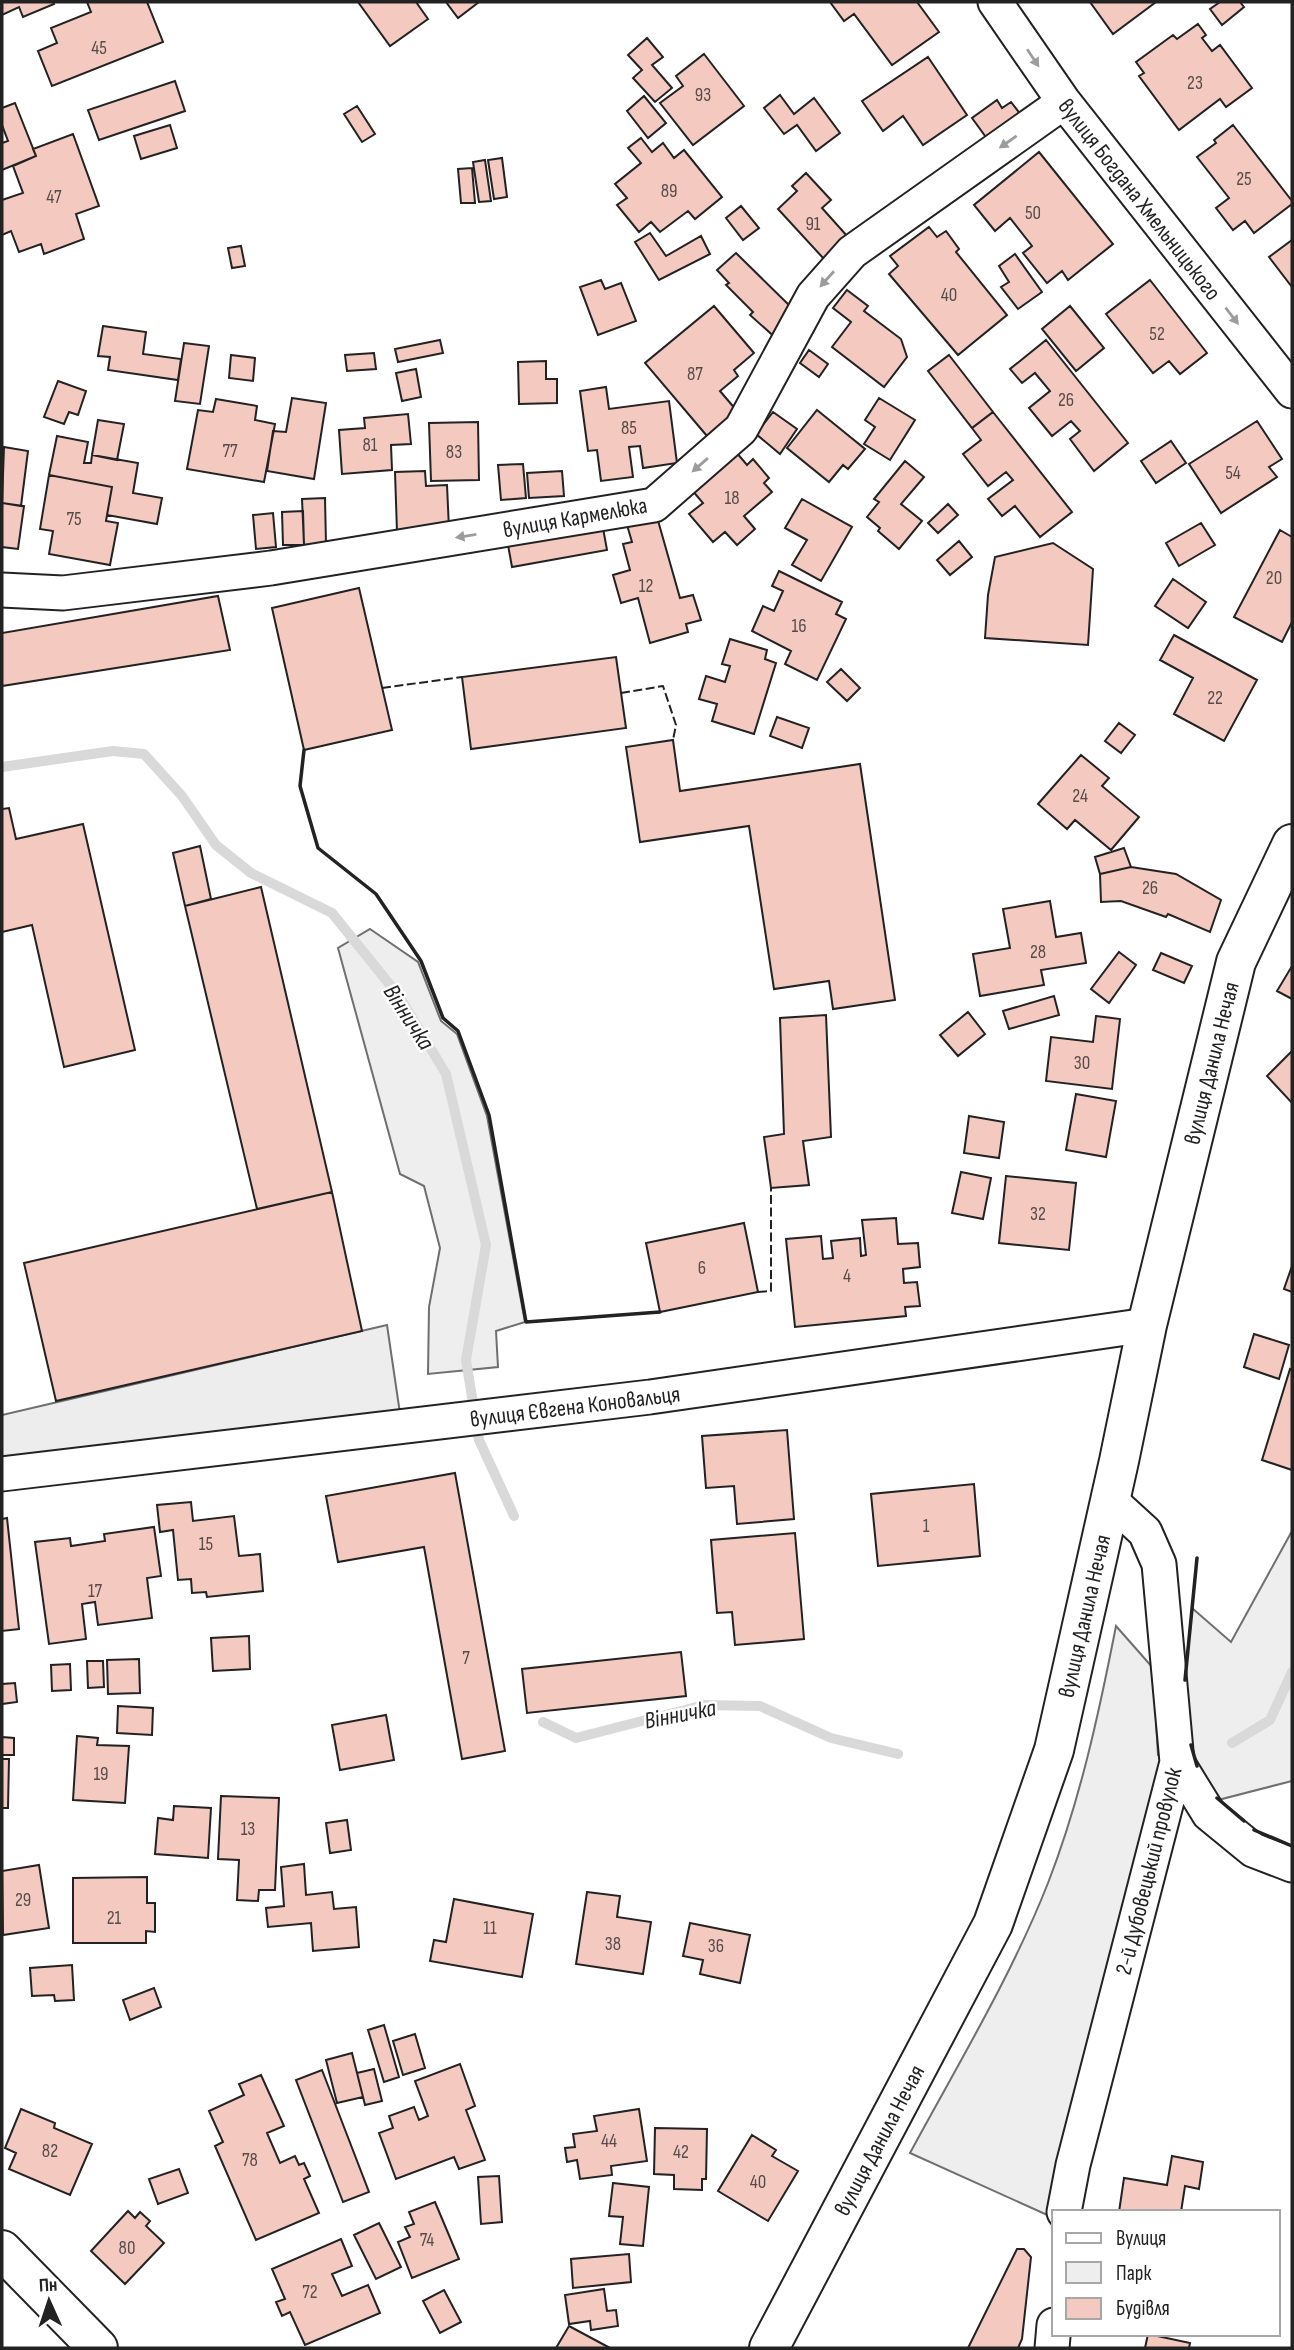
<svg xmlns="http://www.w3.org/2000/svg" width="1294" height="2350" viewBox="0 0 1294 2350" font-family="'Sofia Sans Condensed',sans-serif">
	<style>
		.green { fill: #eee; stroke: #6f6f6f; stroke-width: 2 }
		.parking { fill: #ededed; stroke: #6f6f6f; stroke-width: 2 }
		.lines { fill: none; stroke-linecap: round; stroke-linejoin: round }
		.stream { stroke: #d9d9d9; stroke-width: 10 }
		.building { fill: #f3c9c0; stroke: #222; stroke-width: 2 }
		.minor-casing { stroke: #222; stroke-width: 37 }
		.tertiary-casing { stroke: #222; stroke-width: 42 }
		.secondary-casing { stroke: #222; stroke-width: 42 }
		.minor { stroke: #fff; stroke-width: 33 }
		.tertiary { stroke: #fff; stroke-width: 38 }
		.secondary { stroke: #fff; stroke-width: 38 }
		.fence { stroke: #222; stroke-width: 2; stroke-dasharray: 9 3.5; stroke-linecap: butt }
		.wall { stroke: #222; stroke-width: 3.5 }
		.oneway { fill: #9c9c9c }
		.labels { text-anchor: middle; stroke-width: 5; stroke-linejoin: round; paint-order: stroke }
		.number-label { font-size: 19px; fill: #564c4a }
		.street-label { font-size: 23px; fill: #222; stroke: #fff }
		.water-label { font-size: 24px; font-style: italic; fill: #222; stroke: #fff }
	</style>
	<rect width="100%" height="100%" fill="#fff"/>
	<path class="green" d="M370 929 418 962 441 1021 457 1034 487 1116 525 1322 496 1331 498 1367 428 1374 429 1307 440 1248 424 1186 400 1174 338 948Z
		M1292 1531V1781L1218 1800C1212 1791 1205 1782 1200 1772 1175 1724 1187 1660 1192 1608L1231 1642Z
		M1116 1626 1153 1668 1158 1755 1177 1762 1054 2218 910 2153C958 2064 1011 1977 1048 1883 1080 1801 1099 1713 1116 1626Z"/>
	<path class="parking" d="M387 1325 402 1427 2 1474V1415Z"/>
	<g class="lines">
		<path class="stream" d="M2 767 113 751 144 754 182 796 216 845 251 873 332 913 399 996 446 1074 486 1245 466 1360 479 1440 514 1516
			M543 1722 576 1738 704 1705 760 1706 831 1738 898 1754
			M1232 1743 1270 1720 1292 1672"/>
	</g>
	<path class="building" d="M2 2H53L54 4 23 17 19 7 2 15Z
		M87 2H147L163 42 52 86 38 51 57 43 51 28 91 12Z
		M358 2H416L428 19 390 46Z
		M446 2H479L458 18Z
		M830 2H917L939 32 892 65 854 14 844 21Z
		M1090 2H1156L1113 34Z
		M1220 2H1240L1244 7 1222 25 1210 9Z
		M1198 24 1206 35 1202 38 1212 51 1220 45 1252 88 1226 107 1220 99 1179 130 1139 76 1144 73 1136 62 1173 35 1177 39Z
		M647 38 663 57 652 65 672 88 655 102 633 78 642 70 628 55Z
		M704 54 744 106 693 145 660 103 683 86 676 76Z
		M928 57 967 115 923 145 903 116 883 131 862 101Z
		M175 81 185 111 99 140 88 110Z
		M780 95 794 114 814 98 840 133 816 151 797 125 784 134 764 108Z
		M644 96 666 123 648 138 627 111Z
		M997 100 1002 108 1011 102 1025 120 991 144 972 118Z
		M15 103 36 156 2 170V143L8 141 2 125V108Z
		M357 106 375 134 362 142 344 114Z
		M170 125 177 148 141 159 134 136Z
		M1233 125 1292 201V204L1254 233 1245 221 1233 230 1216 208 1229 198 1197 157 1216 143 1214 140Z
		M73 134 99 206 76 214 84 239 44 254 41 244 19 252 11 231 2 235V200L23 193 13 166 36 156 33 149Z
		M641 138 652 152 663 143 674 158 684 150 722 197 695 219 688 211 660 232 651 222 639 232 617 205 627 198 615 184 641 163 628 148Z
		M1039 152 1113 244 1068 280 1062 271 1047 283 1023 253 1032 246 1010 218 995 231 974 205Z
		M502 158 507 197 494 199 488 160Z
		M485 160 491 201 479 202 473 162Z
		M472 168 475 203H461L458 169Z
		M806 173 831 200 822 208 848 237 824 259 778 209 797 191 792 186Z
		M741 206 759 228 743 240 726 218Z
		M929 227 937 237 946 231 959 249 956 252 1007 315 958 355 889 274 898 266 890 256Z
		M650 233 666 256 701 236 710 254 659 280 635 242Z
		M1292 240V287L1269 257Z
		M241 246 245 266 232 268 228 248Z
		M736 253 793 309 778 340 750 315 753 312 726 285 729 283 717 270Z
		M1015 254 1042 292 1018 309 1001 287 1009 282 999 266Z
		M601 280 605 289 621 283 636 321 598 335 580 287Z
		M1150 280 1207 353 1180 374 1169 361 1153 373 1106 314Z
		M847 290 868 306 864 311 901 339 907 357 884 387 832 347 851 322 833 308Z
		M714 306 754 353 734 370 738 376 720 391 737 411 707 436 645 363Z
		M1070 306 1104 348 1076 371 1042 329Z
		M103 326 146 332 143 354 181 359 178 380 108 370 110 357 98 356Z
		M440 340 443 353 398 362 395 349Z
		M1046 340 1128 443 1094 471 1070 439 1080 431 1071 421 1052 436 1029 408 1050 391 1035 373 1022 383 1010 369Z
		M184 343 209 346 200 404 175 401Z
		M809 350 828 364 819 377 800 363Z
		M374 353 376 369 347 371 345 355Z
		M231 355 255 358 253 381 229 378Z
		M949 355 993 412 972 428 928 371Z
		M546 361V379H557V403L519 404 518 362Z
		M416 369 421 397 402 401 396 373Z
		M58 381 86 391 78 415 69 412 64 424 44 417Z
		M606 387 609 409 669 401 677 463 643 468 640 446 629 447 633 477 601 481 597 450 588 451 580 391Z
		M292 398 326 403 314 479 267 471 273 431 286 432Z
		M879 398 915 420 890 460 864 444 875 427 865 420Z
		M216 399 257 406 255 420 275 424 264 482 187 469 198 410 213 412Z
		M817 410 865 449 848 469 843 465 829 482 787 448Z
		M773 412 797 429 780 454 756 434Z
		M993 412 1072 512 1040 537 1015 506 1002 516 988 499 1013 480 1006 472 988 486 963 454 981 440 972 428Z
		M408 414 411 444 391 445 392 470 342 474 339 430 365 428 364 418Z
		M98 420 124 424 117 460 92 455Z
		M1257 421 1282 459 1269 467 1277 477 1221 513 1189 464Z
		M478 422 479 480 431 481 429 423Z
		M57 436 88 442 84 463H91L92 455 138 463 133 493 162 498 157 524 107 515 112 487 49 475Z
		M1171 441 1186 463 1156 483 1141 461Z
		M4 447 28 451 21 506 2 503Z
		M736 452 747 465 753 459 769 478 764 483 772 492 744 516 755 529 737 545 725 532 713 542 689 514 703 503 692 490Z
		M905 461 924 477 901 504 922 521 899 549 878 531 880 528 867 517 879 502 874 499Z
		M523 464 526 498 501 500 498 465Z
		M425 471 426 486 447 485 449 529 397 532 395 472Z
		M562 471 564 496 529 498 527 473Z
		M49 475 112 487 106 521 118 523 110 565 49 554 53 531 40 529Z
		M325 498 326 544 304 545 302 499Z
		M802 499 852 527 821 581 792 565 807 540 785 528Z
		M2 503 24 506 18 549 2 547Z
		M948 504 958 515 938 533 928 523Z
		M303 511 304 545H283L282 512Z
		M273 513 276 547 256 549 253 515Z
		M657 517 680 598 693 595 701 620 686 624 688 632 650 643 638 598 621 603 613 575 630 570 623 544 632 542 627 525Z
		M1201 523 1215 545 1179 566 1166 543Z
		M603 528 607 550 512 567 508 545Z
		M1280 530 1292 537V622L1282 642 1234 617Z
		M959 541 972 557 950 575 937 560Z
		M1053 543 1093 569 1088 645 985 638 988 595 995 557Z
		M779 571 842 602 836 614 846 619 817 680 785 664 791 651 752 631 763 606 774 611 783 591 772 586Z
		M1173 579 1206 602 1188 628 1155 606Z
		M359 588 392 730 304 750 272 608Z
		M218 596 230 650 2 686V633Z
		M1174 635 1257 680 1224 741 1174 714 1193 678 1160 660Z
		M730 639 767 650 765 659 776 663 754 734 712 721 717 704 699 699 706 676 725 682 730 666 722 664Z
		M616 657 626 728 471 749 462 677Z
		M841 669 860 688 847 701 827 682Z
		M777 717 809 728 802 748 770 736Z
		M1119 723 1135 735 1121 753 1105 741Z
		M673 740 680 791 860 764 895 1000 833 1009 829 981 774 989 749 826 640 842 626 747Z
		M1081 755 1109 778 1102 786 1139 817 1111 850 1075 820 1067 829 1038 804Z
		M9 808 16 839 83 824 135 1050 64 1067 32 925 2 932V809Z
		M200 846 211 899 185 906 173 853Z
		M1124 848 1131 867 1100 874 1095 857Z
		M1131 867 1176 874 1221 900 1210 932 1168 914 1166 917 1121 901 1101 902 1100 874Z
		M261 887 332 1192 257 1209 185 906Z
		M1050 901 1056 937 1081 933 1086 963 1041 970 1044 985 980 996 973 954 1010 948 1003 909Z
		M1119 952 1136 965 1109 1003 1091 989Z
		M1161 953 1192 966 1184 983 1153 970Z
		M1292 966V999L1277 991Z
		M1054 996 1059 1015 1009 1029 1003 1011Z
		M968 1012 985 1034 958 1056 940 1035Z
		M826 1015 831 1137 803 1141 809 1185 771 1188 764 1137 784 1134 780 1018Z
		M1096 1016 1120 1019 1112 1089 1046 1081 1051 1037 1093 1042Z
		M1292 1051V1103L1267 1076Z
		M1076 1094 1116 1101 1106 1157 1066 1150Z
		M969 1116 1004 1122 999 1158 964 1153Z
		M961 1172 991 1178 983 1219 952 1213Z
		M1006 1176 1076 1183 1069 1250 999 1243Z
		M332 1192 362 1331 56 1401 24 1263Z
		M896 1218 898 1244 918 1243 920 1267 903 1269 904 1283 917 1282 920 1306 905 1307 906 1316 795 1327 786 1239 821 1236 823 1259 833 1258 831 1241 860 1238 861 1256 866 1255 862 1220Z
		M744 1223 758 1292 660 1312 646 1243Z
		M1292 1266V1292L1284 1289Z
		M1254 1334 1289 1345 1279 1379 1244 1367Z
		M1290 1369 1292 1370V1470L1262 1460Z
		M787 1430 794 1519 737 1524 734 1486 706 1488 702 1436Z
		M455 1473 505 1751 462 1759 424 1547 338 1562 326 1496Z
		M974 1484 980 1556 878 1566 871 1494Z
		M191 1502 193 1521 234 1516 239 1556 260 1554 263 1591 207 1597 206 1592 192 1593 191 1579 178 1580 173 1530 160 1532 157 1505Z
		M7 1518 19 1629 2 1631V1519Z
		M154 1527 161 1576 147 1578 152 1618 98 1625 95 1602 82 1604 86 1639 49 1644 35 1542 70 1538 71 1546 105 1541 104 1534Z
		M795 1533 804 1639 735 1645 732 1612 717 1613 711 1540Z
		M249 1636 250 1669 213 1671 211 1638Z
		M681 1652 686 1696 527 1713 522 1669Z
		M139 1659 140 1693 108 1694 107 1660Z
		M87 1661H103L104 1687 88 1688Z
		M70 1664 71 1690 52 1691 51 1665Z
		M15 1683 17 1702 2 1704V1684Z
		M118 1706 153 1708 152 1735 117 1733Z
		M386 1715 394 1760 340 1770 332 1725Z
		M77 1736 98 1738 97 1745 129 1746 125 1803 73 1800Z
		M2 1737 14 1738V1755H2Z
		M2 1759H9L8 1808H2Z
		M221 1796 279 1798 275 1890H259L258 1901 237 1900 239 1860 218 1859Z
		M174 1806 211 1808 208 1858 155 1854 158 1818 173 1820Z
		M347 1820 351 1850 330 1853 326 1823Z
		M304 1864 306 1895 332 1892 334 1909 356 1907 359 1947 313 1951 311 1923 268 1927 266 1908 284 1906 281 1867Z
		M39 1865 49 1928 3 1935 2 1871Z
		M147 1877V1903H155V1932L146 1931V1943H73V1878Z
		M587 1892 620 1896 617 1917 651 1922 643 1974 576 1964Z
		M454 1899 533 1914 522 1977 430 1961 434 1940 446 1942Z
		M690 1923 750 1935 740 1983 700 1974 703 1960 683 1956Z
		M72 1965 74 2000 55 2001 54 1995 32 1996 30 1968Z
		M154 1988 161 2007 130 2020 123 2000Z
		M384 2025 399 2077 384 2082 368 2030Z
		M415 2034 425 2068 403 2075 393 2041Z
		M352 2053 363 2097 337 2103 326 2060Z
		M460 2064 475 2106 466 2110 485 2160 459 2169 454 2157 396 2179 379 2133 393 2128 389 2116 414 2107 419 2120 428 2116 415 2081Z
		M374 2069 382 2101 365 2105 357 2073Z
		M322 2070 369 2192 343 2202 296 2080Z
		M261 2075 284 2126 267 2133 280 2163 295 2156 299 2165 304 2163 310 2176 304 2179 319 2213 256 2240 215 2146 223 2142 209 2111 244 2095 239 2084Z
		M21 2109 55 2123 54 2128 92 2144 70 2195 9 2169 16 2153 5 2148Z
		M639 2109 647 2161 611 2166 612 2175 580 2179 577 2160 567 2162 565 2148 575 2147 573 2134 597 2131 594 2116Z
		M655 2128 707 2129 706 2179H702V2190L674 2189V2175L654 2174Z
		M752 2135 776 2150 772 2156 798 2171 768 2221 718 2191Z
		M1172 2156 1203 2162 1199 2189 1185 2186 1181 2212H1119L1124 2178 1167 2185Z
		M179 2169 188 2193 158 2204 149 2179Z
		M499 2176 502 2222 481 2224 478 2177Z
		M613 2183 649 2187 643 2246 620 2244 623 2217 609 2216Z
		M435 2202 459 2259 412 2278 398 2242 410 2237 405 2227 414 2224 409 2212Z
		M128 2211 135 2218 140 2212 150 2221 146 2226 164 2243 125 2284 91 2251Z
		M379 2223 401 2267 376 2279 354 2235Z
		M341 2239 352 2266 332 2274 342 2296 368 2285 380 2313 305 2345 290 2312 282 2316 276 2302 285 2299 272 2269Z
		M1017 2249H1024L1031 2257 1022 2339 1018 2348H968Z
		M629 2254 631 2282 573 2288 571 2259Z
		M604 2289 607 2311 616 2310 618 2326 591 2330 590 2321 569 2324 565 2295Z
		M444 2290 461 2322 440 2333 423 2301Z
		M569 2326 610 2348H556Z
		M1148 2334 1190 2343 1189 2348H1145Z"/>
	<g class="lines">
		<defs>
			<path id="minor" d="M995 2 1064 102 1292 391
				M2 590 63 593 271 568 654 505 741 429 813 296 852 252 1064 102
				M2 1474 650 1397 1147 1325
				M1177 1762 1209 1814 1253 1850 1292 1865
				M1064 2212 1073 2165 1177 1762 1159 1564 1145 1532 1111 1501
				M1052 2348 1054 2325"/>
			<path id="tertiary" d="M2 2250 98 2348"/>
			<path id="secondary" d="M769 2348 993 1924 1054 1750 1119 1461 1147 1325 1236 962 1292 844"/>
		</defs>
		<use href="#minor" class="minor-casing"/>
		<use href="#tertiary" class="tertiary-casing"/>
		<use href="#secondary" class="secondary-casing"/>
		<use href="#minor" class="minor"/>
		<use href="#tertiary" class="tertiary"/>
		<use href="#secondary" class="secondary"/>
		<path class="fence" d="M382 688 462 677
			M621 693 663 686 676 725 673 740
			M758 1292 771 1291V1188"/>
		<path class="wall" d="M304 750 300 786 318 848 376 894 421 961 443 1018 458 1031 489 1115 526 1322 660 1312
			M1185 1680 1197 1558
			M1191 1745 1197 1766
			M1217 1798 1244 1821
			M1254 1830 1292 1846"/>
	</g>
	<defs><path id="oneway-solid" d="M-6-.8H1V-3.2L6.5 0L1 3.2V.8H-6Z" transform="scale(1.75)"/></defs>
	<g class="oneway">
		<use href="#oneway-solid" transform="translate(1033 58) rotate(56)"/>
		<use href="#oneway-solid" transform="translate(1008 142) rotate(145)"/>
		<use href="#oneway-solid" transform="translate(827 279) rotate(132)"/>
		<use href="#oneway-solid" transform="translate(1232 316) rotate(52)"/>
		<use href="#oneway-solid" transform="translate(700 465) rotate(139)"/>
		<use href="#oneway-solid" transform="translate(466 536) rotate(171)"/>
	</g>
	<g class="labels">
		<g class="number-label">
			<text x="99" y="54">45</text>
			<text x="1195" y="89">23</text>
			<text x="703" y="101">93</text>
			<text x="1244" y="185">25</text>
			<text x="669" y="197">89</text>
			<text x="54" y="203">47</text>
			<text x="1033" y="219">50</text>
			<text x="813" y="230">91</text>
			<text x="949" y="301">40</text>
			<text x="1157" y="340">52</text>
			<text x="695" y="380">87</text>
			<text x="1066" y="406">26</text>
			<text x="629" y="434">85</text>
			<text x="370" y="451">81</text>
			<text x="230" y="457">77</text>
			<text x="454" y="458">83</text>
			<text x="1233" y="479">54</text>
			<text x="732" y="504">18</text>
			<text x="74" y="525">75</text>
			<text x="1274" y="584">20</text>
			<text x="646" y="592">12</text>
			<text x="799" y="632">16</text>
			<text x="1215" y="704">22</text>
			<text x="1080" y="802">24</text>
			<text x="1150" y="894">26</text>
			<text x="1038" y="958">28</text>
			<text x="1082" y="1069">30</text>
			<text x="1038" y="1220">32</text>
			<text x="702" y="1274">6</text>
			<text x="847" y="1282">4</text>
			<text x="926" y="1532">1</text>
			<text x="206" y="1550">15</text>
			<text x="95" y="1597">17</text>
			<text x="466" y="1664">7</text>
			<text x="101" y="1780">19</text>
			<text x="248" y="1835">13</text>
			<text x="23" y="1906">29</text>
			<text x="114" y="1924">21</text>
			<text x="490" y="1934">11</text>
			<text x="613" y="1950">38</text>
			<text x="716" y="1952">36</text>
			<text x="609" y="2147">44</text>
			<text x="50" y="2157">82</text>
			<text x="681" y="2158">42</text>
			<text x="250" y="2166">78</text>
			<text x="758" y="2188">40</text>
			<text x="427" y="2246">74</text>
			<text x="127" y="2254">80</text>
			<text x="310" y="2298">72</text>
		</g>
		<g class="street-label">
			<text transform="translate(1140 199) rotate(52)" y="8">вулиця Богдана Хмельницького</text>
			<text transform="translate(575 517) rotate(-10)" y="8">вулиця Кармелюка</text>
			<text transform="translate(1211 1063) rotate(-76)" y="8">вулиця Данила Нечая</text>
			<text transform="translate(575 1406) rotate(-7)" y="8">вулиця Євгена Коновальця</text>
			<text transform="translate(1084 1616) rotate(-77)" y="8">вулиця Данила Нечая</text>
			<text transform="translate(1148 1871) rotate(-76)" y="8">2-й Дубовецький провулок</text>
			<text transform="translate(879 2140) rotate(-62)" y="8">вулиця Данила Нечая</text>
		</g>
		<g class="water-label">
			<text transform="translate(409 1017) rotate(57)" y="8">Вінничка</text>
			<text transform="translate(680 1714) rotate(-11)" y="8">Вінничка</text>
		</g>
	</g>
	<rect width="1294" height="2350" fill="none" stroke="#222222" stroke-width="7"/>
	<rect x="1052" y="2210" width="228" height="126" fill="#ffffff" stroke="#a7a7a7" stroke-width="2"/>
	<rect x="1066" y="2233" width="35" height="10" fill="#ffffff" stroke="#a7a7a7" stroke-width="2"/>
	<text x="1116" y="2245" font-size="21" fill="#222222">Вулиця</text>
	<rect x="1066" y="2262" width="35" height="21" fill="#eeeeee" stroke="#a7a7a7" stroke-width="2"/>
	<text x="1116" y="2280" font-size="21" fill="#222222">Парк</text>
	<rect x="1066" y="2298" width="35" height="21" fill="#f3c9c0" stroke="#a7a7a7" stroke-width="2"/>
	<text x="1116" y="2315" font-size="21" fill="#222222">Будівля</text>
	<g transform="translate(49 2301) rotate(357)" stroke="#ffffff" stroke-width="5" paint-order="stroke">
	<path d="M0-5L12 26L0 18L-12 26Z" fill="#222222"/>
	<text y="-10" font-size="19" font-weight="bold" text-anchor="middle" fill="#222222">Пн</text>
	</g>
</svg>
